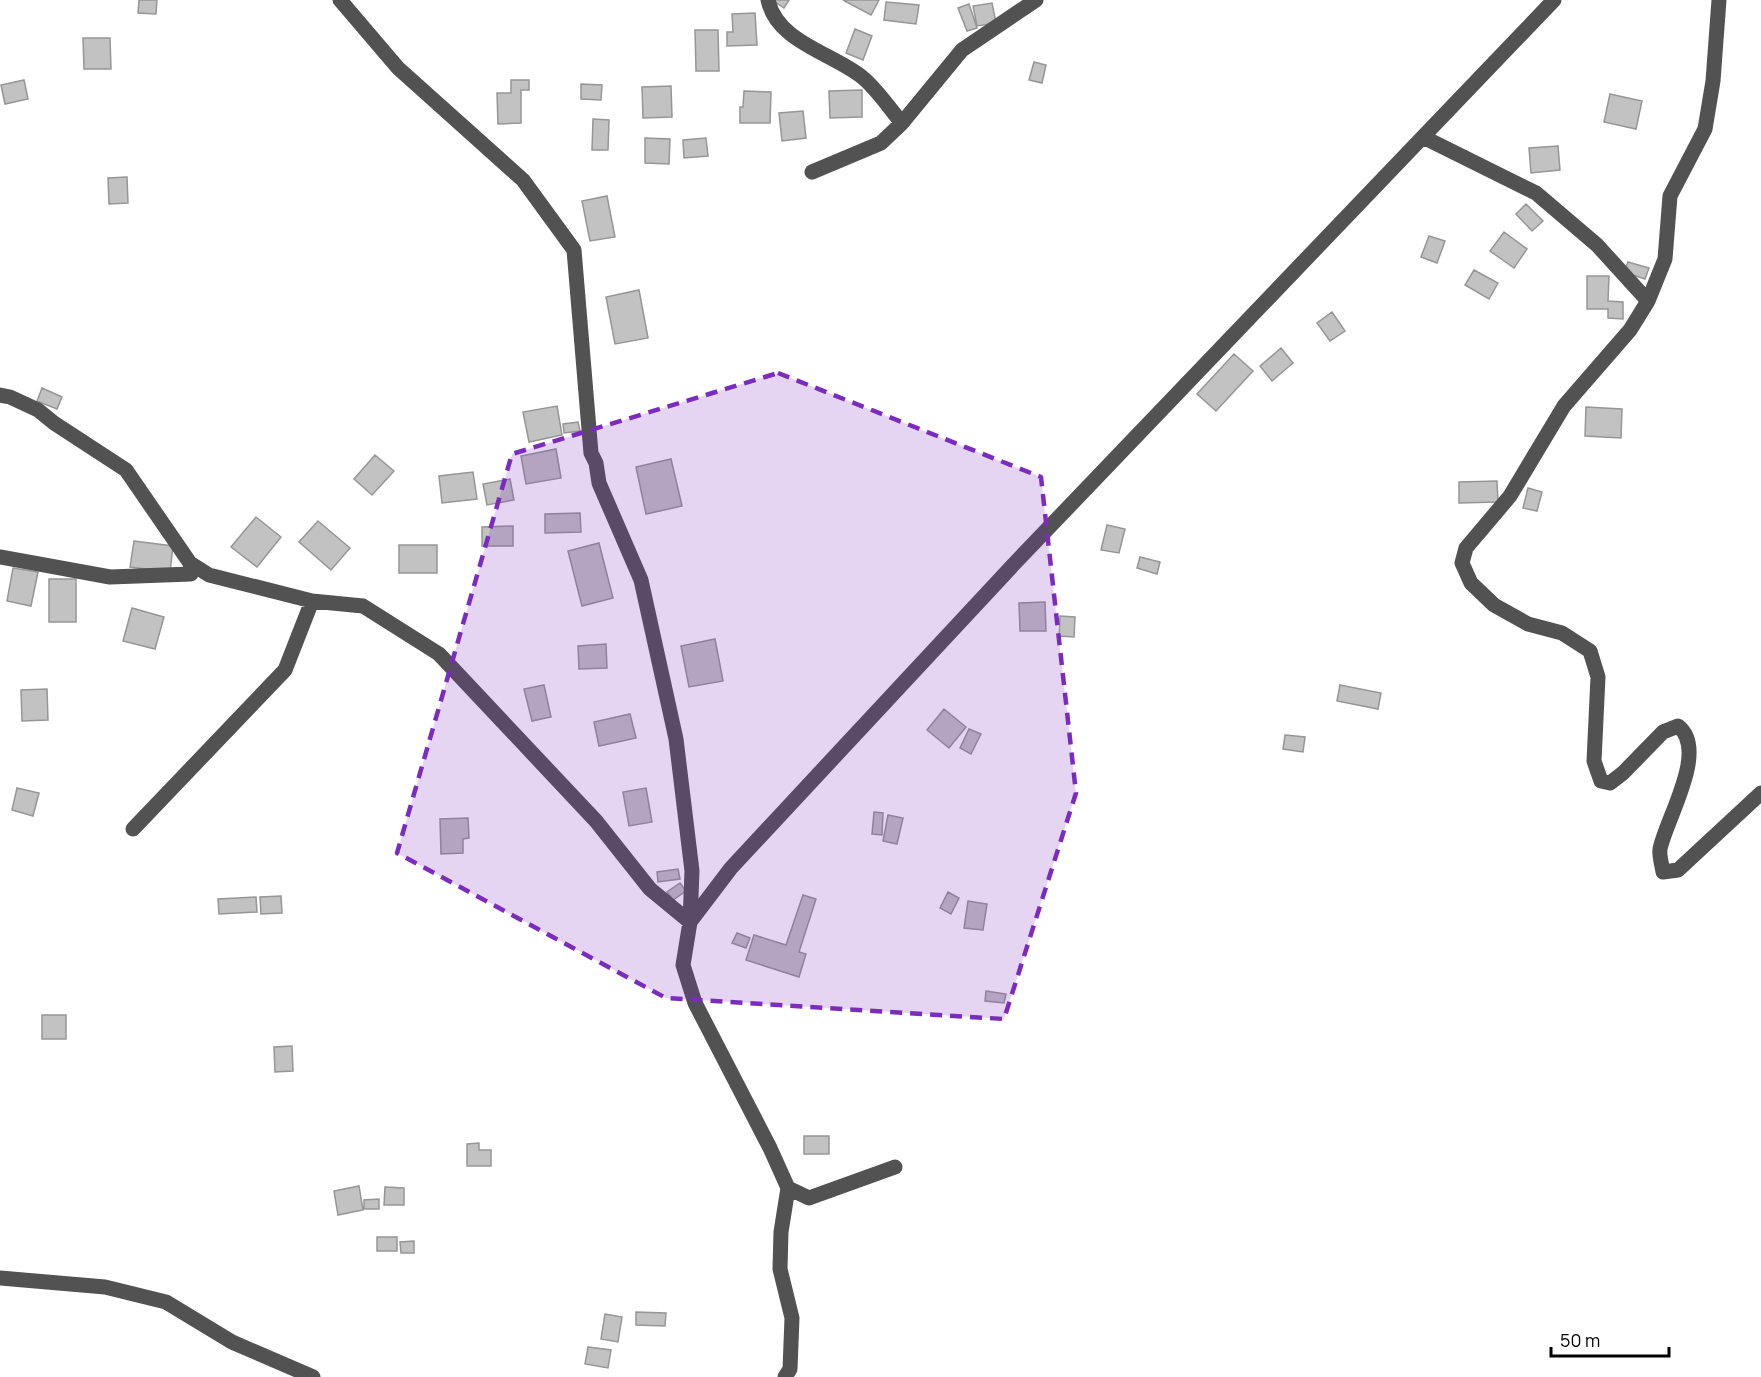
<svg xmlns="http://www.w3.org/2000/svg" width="1761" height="1377" viewBox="0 0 1761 1377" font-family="Manrope,sans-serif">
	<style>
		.building { fill: #c2c2c2; stroke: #969696; stroke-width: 1.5 }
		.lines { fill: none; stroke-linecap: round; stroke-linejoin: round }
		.minor { stroke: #525252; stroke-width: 15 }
		.marked { fill: #7b2cbf; fill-opacity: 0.2; stroke: #7b2cbf; stroke-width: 4.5; stroke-dasharray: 12 8; stroke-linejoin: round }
	</style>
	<rect width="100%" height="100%" fill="#fff"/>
	<path class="building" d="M139 0H157L156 14 138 13Z
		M772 0H789L784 8Z
		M843 0H879L871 15Z
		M886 2 919 5 916 24 884 20Z
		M992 3 996 23 977 26 973 6Z
		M969 4 977 28 967 31 958 8Z
		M755 13 757 45 727 46V32H733L732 14Z
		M855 29 872 36 863 60 846 53Z
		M695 30H718L719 71H696Z
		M83 38H110L111 69H84Z
		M1034 62 1046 65 1042 83 1029 80Z
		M24 80 28 99 5 104 1 85Z
		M511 80H529V90H521V123L498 124 497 93H511Z
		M581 84 602 85 601 100 581 99Z
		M671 86 672 117 643 118 642 87Z
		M862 90V117L830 118 829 91Z
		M744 91 771 92 770 123H740V107H743Z
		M1610 94 1642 101 1636 129 1604 122Z
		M803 111 806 138 782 141 779 113Z
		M593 119 609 120 608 150H592Z
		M645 138 670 139 669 164 645 163Z
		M706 138 708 156 684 158 683 140Z
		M1558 146 1560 170 1531 173 1529 148Z
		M127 177 128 203 109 204 108 178Z
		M607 196 615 237 590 241 582 201Z
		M1526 204 1543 221 1532 231 1516 214Z
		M1504 232 1527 249 1514 268 1490 251Z
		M1429 236 1445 241 1437 263 1421 257Z
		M1628 262 1649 268 1645 279 1624 272Z
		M1474 270 1498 283 1489 299 1465 285Z
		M1587 276H1609L1608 301 1623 302V319L1608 318V309H1587Z
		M639 290 648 338 615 344 606 297Z
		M1332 312 1345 331 1330 341 1317 323Z
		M1281 348 1293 363 1272 381 1260 366Z
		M1234 354 1253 371 1216 411 1197 394Z
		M42 388 62 397 57 409 37 401Z
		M557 406 562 435 529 442 523 412Z
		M1586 407 1622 409 1621 438 1585 436Z
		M578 422 580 431 564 433 563 424Z
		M556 449 561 478 526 484 521 456Z
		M375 455 394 471 372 495 354 479Z
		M671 459 682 506 646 514 636 467Z
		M473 472 477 499 442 503 439 476Z
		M510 479 514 500 487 505 483 484Z
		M1497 481 1498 502 1459 503V482Z
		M1528 488 1542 492 1537 511 1523 508Z
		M580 513 581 532 545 533V514Z
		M256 517 281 537 257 567 231 547Z
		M318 521 350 548 331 570 299 542Z
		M1107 525 1125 529 1119 553 1101 550Z
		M513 526V546H482V527Z
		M134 541 173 546 170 572 130 567Z
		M599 543 613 598 582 606 568 551Z
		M399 545H437V573H399Z
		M1140 557 1160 562 1157 574 1137 568Z
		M13 568 38 572 31 606 7 601Z
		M49 579H76V622H49Z
		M1045 602 1046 631H1020L1019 603Z
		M132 608 164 617 155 649 123 641Z
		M1060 616 1075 617 1074 637 1059 636Z
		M715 639 723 681 689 687 681 646Z
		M606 644 607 668 579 669 578 646Z
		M544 685 551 717 532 721 524 689Z
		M1340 685 1381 693 1378 709 1337 701Z
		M47 689 48 720 22 721 21 690Z
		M944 709 966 727 949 748 927 730Z
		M630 714 636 738 599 746 594 722Z
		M969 729 981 734 971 754 960 748Z
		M1285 735 1305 737 1303 752 1283 749Z
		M17 788 39 793 33 816 12 810Z
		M646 788 652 822 629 826 623 792Z
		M874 812 883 813 882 835 872 834Z
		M888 815 903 818 897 844 883 841Z
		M468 818 469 838 463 839V853L441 854 440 819Z
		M678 869 680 879 658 882 657 872Z
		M680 883 686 891 673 900 667 892Z
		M948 892 959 898 951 914 940 908Z
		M803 895 816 899 799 952 806 954 799 977 746 960 754 935 786 945Z
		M281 896 282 913 261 914 260 897Z
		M256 897 257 912 219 914 218 899Z
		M968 901 987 904 983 930 964 928Z
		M737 933 750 938 746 948 732 943Z
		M986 991 1006 994 1004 1003 985 1001Z
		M42 1015H66V1039H42Z
		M292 1046 293 1071 275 1072 274 1047Z
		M804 1136H829V1154H804Z
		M479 1143V1150H491V1166H467V1144Z
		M359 1186 363 1210 338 1215 334 1191Z
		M385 1187 404 1188V1205H384Z
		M379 1199V1209H364V1200Z
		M377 1237H397V1251H377Z
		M414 1241V1253H401L400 1242Z
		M636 1312 666 1313 665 1326 636 1325Z
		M605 1314 622 1317 618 1342 601 1339Z
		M588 1347 611 1350 608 1368 585 1364Z"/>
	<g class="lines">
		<path class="minor" d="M768 0C777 42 832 53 862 77 877 89 889 108 902 123
			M1719 0 1713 81 1705 129 1670 196 1665 259 1648 301 1630 330 1564 406 1510 496 1466 548 1462 563 1471 583 1494 605 1528 624 1562 633 1590 651 1598 677 1594 761 1601 781 1610 783 1623 773 1663 732 1678 726C1709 750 1666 819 1660 849 1659 856 1662 865 1663 872L1678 870 1761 793
			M1423 137 1536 193 1597 245 1648 301
			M812 172 881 143 902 123 962 50 1036 0
			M0 395 10 397 38 410 54 423 126 470 190 563 209 575 312 601 363 606 439 654 596 821 650 889 690 922 692 871 676 739 641 580 599 483 596 463 591 453 574 250 523 180 398 68 340 0
			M0 557 110 577 191 574 190 563
			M133 829 285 670 312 601
			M788 1188 809 1198 895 1167
			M0 1278 105 1287 166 1302 232 1342 313 1377
			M785 1377 790 1369 792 1318 780 1269 781 1232 788 1188 770 1148 695 1003 683 965 690 922 731 868 1013 565 1554 0"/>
	</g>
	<path class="marked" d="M778 373 1041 477 1076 793 1004 1019 666 998 397 853 512 454Z"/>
	<path d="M1551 1347v9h118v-9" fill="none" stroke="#000000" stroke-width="3"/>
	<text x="1560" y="1347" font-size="18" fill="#000000" stroke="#ffffff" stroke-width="4.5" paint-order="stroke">50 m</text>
</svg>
